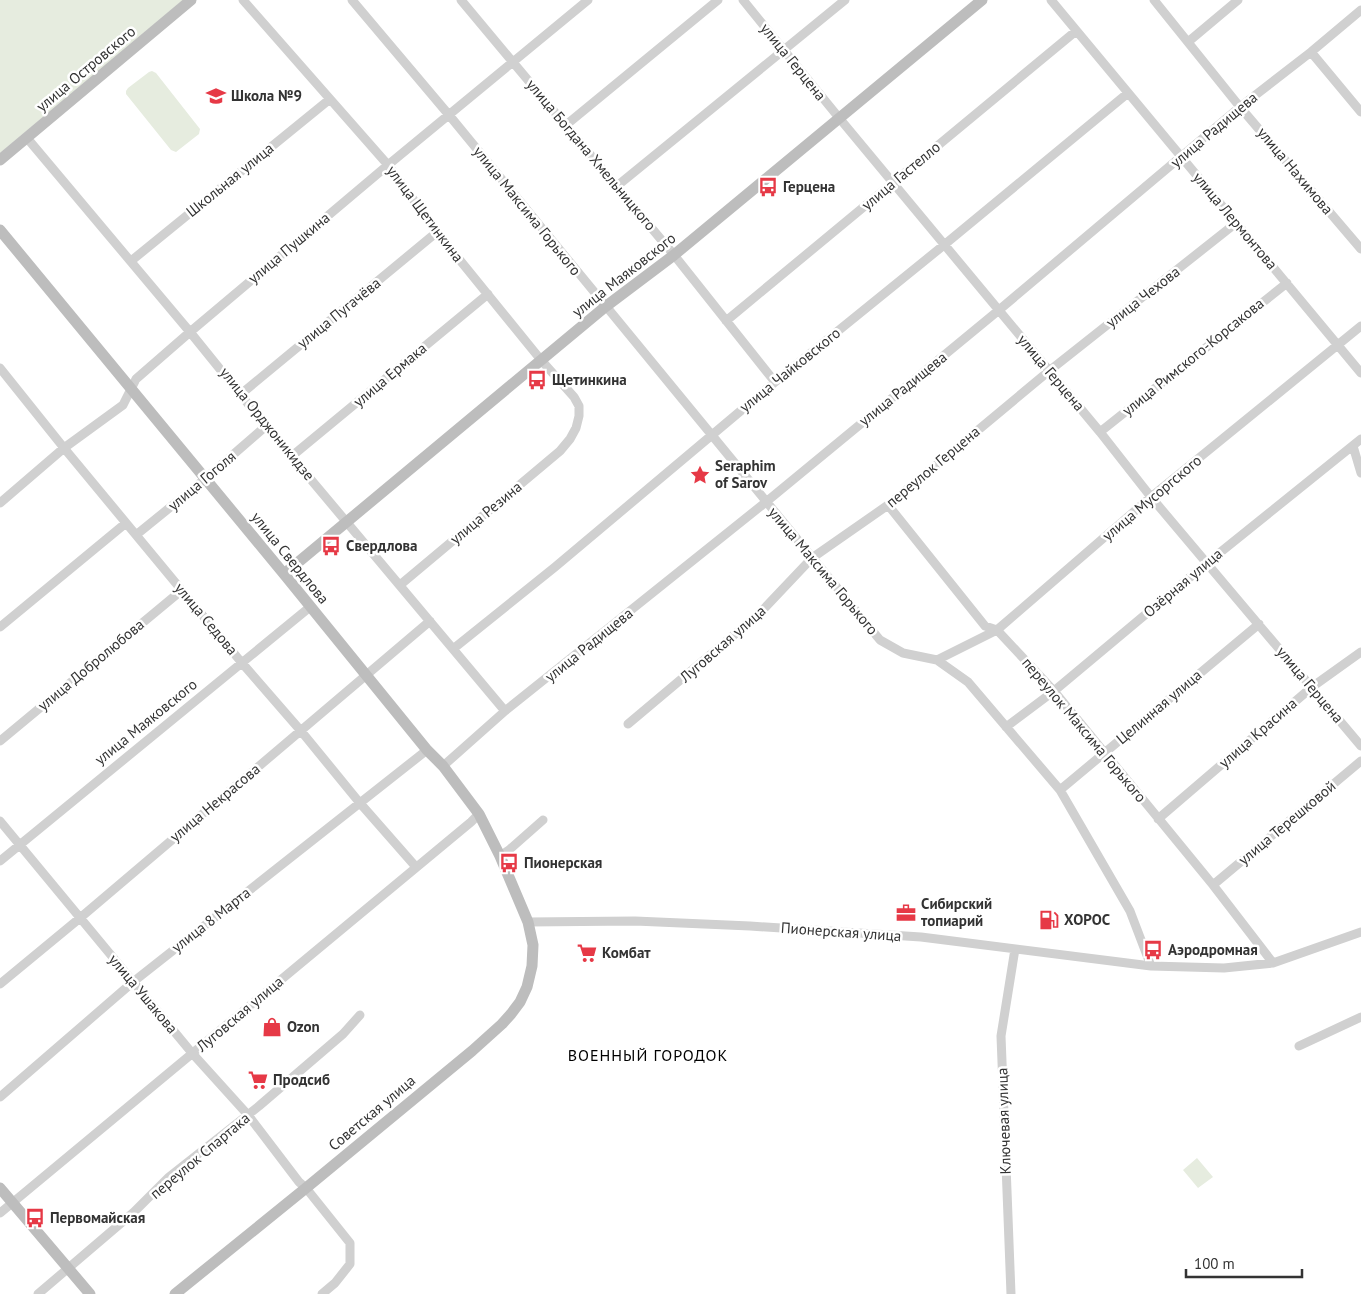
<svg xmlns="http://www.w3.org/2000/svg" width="1361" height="1294" viewBox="0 0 1361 1294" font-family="'PT Sans',sans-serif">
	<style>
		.green { fill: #e6ecdf }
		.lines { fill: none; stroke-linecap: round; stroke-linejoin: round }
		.street { stroke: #d0d0d0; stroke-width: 9 }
		.secondary { stroke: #bdbdbd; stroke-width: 11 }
		.labels { text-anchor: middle; stroke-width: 5; stroke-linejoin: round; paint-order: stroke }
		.street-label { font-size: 15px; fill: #333; stroke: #fff }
		.poi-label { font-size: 15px; font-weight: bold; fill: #333; stroke: #fff; text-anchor: start }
		.neighbourhood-label { font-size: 16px; letter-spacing: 1px; fill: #000; stroke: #fff }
	</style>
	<rect width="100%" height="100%" fill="#fff"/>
	<path class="green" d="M0 0H183L0 153Z
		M152 71 156 73 200 129 199 134 176 152 171 150 126 94V91L128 88 149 72Z
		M1197 1158 1213 1177 1198 1188 1183 1170Z"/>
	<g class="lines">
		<path class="street" d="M243 0 388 165 437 232 541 360 574 397 579 406V416L576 428 570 439 560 451 400 585
			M352 0 449 115 880 640 903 653 937 660 968 682 1060 790 1130 911 1151 966
			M461 0 674 255 775 382
			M743 0 840 119 1100 432 1151 497 1361 746
			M1051 0 1361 373
			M1154 0 1240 107 1361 249
			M1188 42 1238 0
			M1311 52 1361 112
			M566 125 718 0
			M27 138 190 332 266 426 505 711
			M617 186 845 0
			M131 261 330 99
			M726 321 1076 31
			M0 368 64 448 242 663 301 731 359 802 416 867
			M241 394 437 232
			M1100 432 1287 283
			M1353 446 1361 473
			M292 456 488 294
			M0 503 64 448 123 405 136 379 190 332 388 165 588 0
			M888 505 985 626 997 630 1054 691 1213 885 1273 963
			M136 535 205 479 266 426
			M0 627 126 523
			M453 649 555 567 775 382 944 245 1128 93
			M937 660 997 630 1151 497 1361 326
			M628 724 760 613 812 558 888 505 1049 371 1236 223
			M1006 727 1054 691 1207 563 1361 439
			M0 741 182 590
			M443 766 505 711 766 502 999 310 1240 107 1311 52 1361 10
			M1060 790 1259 624
			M1158 819 1312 687 1361 652
			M0 821 192 1053 248 1115 299 1182 306 1188 350 1243V1264L335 1283 322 1294
			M500 856 509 850 543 820
			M0 861 310 607
			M1213 885 1361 761
			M528 922 635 921 750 926 921 937 1151 966 1224 968 1273 963 1361 932
			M0 984 80 918 430 621
			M1299 1046 1361 1017
			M0 1097 133 982 427 750
			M0 1213 471 822 479 814
			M38 1294 134 1212 169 1177 259 1106 343 1034 360 1015
			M1011 1294 1001 1036 1015 949"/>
		<path class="secondary" d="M0 160 191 0
			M0 230 284 574 427 750 443 766 479 814 500 856 528 922 533 945 532 966 527 987 520 1002 511 1014 502 1024 472 1051 306 1188 175 1294
			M284 574 605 307 674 255 982 0
			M0 1188 90 1294"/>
	</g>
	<defs>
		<symbol id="school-bare" viewBox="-9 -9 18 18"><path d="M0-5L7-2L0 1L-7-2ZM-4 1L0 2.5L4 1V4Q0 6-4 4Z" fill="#e63946" stroke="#fff" stroke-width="2.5" paint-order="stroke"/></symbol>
		<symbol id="bus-bare" viewBox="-9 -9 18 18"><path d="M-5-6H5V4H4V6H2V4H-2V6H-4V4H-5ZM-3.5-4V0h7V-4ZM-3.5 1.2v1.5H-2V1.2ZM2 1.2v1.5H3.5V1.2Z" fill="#e63946" stroke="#fff" stroke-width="2.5" paint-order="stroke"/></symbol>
		<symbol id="sight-bare" viewBox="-9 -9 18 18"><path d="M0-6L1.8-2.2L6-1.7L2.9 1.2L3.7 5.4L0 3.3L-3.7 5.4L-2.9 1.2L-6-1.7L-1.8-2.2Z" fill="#e63946" stroke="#fff" stroke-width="2.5" paint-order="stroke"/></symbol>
		<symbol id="office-bare" viewBox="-9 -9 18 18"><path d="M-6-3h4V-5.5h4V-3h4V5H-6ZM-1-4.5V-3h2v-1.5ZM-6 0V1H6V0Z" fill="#e63946" stroke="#fff" stroke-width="2.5" paint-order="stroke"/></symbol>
		<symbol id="fuel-bare" viewBox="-9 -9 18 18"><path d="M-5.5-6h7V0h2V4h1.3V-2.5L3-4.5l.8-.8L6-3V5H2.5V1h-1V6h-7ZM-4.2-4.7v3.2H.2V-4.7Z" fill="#e63946" stroke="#fff" stroke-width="2.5" paint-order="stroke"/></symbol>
		<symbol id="supermarket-bare" viewBox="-9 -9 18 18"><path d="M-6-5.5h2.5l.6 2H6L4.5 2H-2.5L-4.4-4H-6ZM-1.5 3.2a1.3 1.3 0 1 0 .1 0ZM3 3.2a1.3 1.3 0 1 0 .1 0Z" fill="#e63946" stroke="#fff" stroke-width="2.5" paint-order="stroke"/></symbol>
		<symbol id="shop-bare" viewBox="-9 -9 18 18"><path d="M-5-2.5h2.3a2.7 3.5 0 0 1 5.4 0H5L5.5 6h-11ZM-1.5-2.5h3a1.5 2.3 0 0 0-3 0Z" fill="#e63946" stroke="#fff" stroke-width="2.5" paint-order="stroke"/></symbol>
	</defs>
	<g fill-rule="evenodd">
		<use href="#school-bare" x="202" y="82" width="28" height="28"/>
		<use href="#bus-bare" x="754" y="173" width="28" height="28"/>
		<use href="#bus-bare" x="523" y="366" width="28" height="28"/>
		<use href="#sight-bare" x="686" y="461" width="28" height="28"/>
		<use href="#bus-bare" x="317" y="532" width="28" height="28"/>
		<use href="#bus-bare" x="495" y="849" width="28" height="28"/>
		<use href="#office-bare" x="892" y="899" width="28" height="28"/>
		<use href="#fuel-bare" x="1035" y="906" width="28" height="28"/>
		<use href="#bus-bare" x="1139" y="936" width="28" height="28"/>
		<use href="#supermarket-bare" x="573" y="939" width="28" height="28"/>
		<use href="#shop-bare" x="258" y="1013" width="28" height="28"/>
		<use href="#supermarket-bare" x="244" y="1066" width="28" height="28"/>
		<use href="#bus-bare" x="21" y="1204" width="28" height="28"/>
	</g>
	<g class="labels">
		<g class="street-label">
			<text transform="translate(793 62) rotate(51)" y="5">улица Герцена</text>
			<text transform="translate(86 69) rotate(-40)" y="5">улица Островского</text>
			<text transform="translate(1214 130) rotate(-40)" y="5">улица Радищева</text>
			<text transform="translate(591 155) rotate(50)" y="5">улица Богдана Хмельницкого</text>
			<text transform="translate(1295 171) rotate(50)" y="5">улица Нахимова</text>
			<text transform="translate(901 176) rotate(-40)" y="5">улица Гастелло</text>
			<text transform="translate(230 180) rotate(-39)" y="5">Школьная улица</text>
			<text transform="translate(527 211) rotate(51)" y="5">улица Максима Горького</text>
			<text transform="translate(425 214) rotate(53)" y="5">улица Щетинкина</text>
			<text transform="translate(1235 221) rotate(50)" y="5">улица Лермонтова</text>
			<text transform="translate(289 248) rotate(-40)" y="5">улица Пушкина</text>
			<text transform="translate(624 275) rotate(-38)" y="5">улица Маяковского</text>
			<text transform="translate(1143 297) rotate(-38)" y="5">улица Чехова</text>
			<text transform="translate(339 313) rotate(-39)" y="5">улица Пугачёва</text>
			<text transform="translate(1193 357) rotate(-39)" y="5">улица Римского-Корсакова</text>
			<text transform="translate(790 370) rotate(-39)" y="5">улица Чайковского</text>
			<text transform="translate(1051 373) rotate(50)" y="5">улица Герцена</text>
			<text transform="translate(390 375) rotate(-40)" y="5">улица Ермака</text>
			<text transform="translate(903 389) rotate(-39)" y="5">улица Радищева</text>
			<text transform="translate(267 424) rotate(51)" y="5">улица Орджоникидзе</text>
			<text transform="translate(933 467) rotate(-40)" y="5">переулок Герцена</text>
			<text transform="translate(202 481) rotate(-40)" y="5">улица Гоголя</text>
			<text transform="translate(1152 498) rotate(-40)" y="5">улица Мусоргского</text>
			<text transform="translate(486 513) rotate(-40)" y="5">улица Резина</text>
			<text transform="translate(290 558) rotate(51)" y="5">улица Свердлова</text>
			<text transform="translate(823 571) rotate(50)" y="5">улица Максима Горького</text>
			<text transform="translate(1183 583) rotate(-40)" y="5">Озёрная улица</text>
			<text transform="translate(206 619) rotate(50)" y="5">улица Седова</text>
			<text transform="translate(723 644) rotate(-41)" y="5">Луговская улица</text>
			<text transform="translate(589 645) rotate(-39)" y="5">улица Радищева</text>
			<text transform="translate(91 665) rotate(-40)" y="5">улица Добролюбова</text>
			<text transform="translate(1310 685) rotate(50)" y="5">улица Герцена</text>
			<text transform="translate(1159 707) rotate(-40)" y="5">Целинная улица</text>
			<text transform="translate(146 722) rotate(-39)" y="5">улица Маяковского</text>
			<text transform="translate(1084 730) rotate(50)" y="5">переулок Максима Горького</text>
			<text transform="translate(1258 733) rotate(-41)" y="5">улица Красина</text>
			<text transform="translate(215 803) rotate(-40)" y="5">улица Некрасова</text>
			<text transform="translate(1287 823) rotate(-40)" y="5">улица Терешковой</text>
			<text transform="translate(211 920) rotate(-38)" y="5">улица 8 Марта</text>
			<text transform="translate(841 932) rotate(4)" y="5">Пионерская улица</text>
			<text transform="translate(143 994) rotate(50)" y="5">улица Ушакова</text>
			<text transform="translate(240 1014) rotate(-40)" y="5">Луговская улица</text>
			<text transform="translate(372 1113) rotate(-40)" y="5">Советская улица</text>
			<text transform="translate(1004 1121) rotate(-92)" y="5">Ключевая улица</text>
			<text transform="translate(200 1156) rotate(-40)" y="5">переулок Спартака</text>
		</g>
		<g class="poi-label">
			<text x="231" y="101">Школа №9</text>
			<text x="783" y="192">Герцена</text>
			<text x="552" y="385">Щетинкина</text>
			<text x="715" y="471">Seraphim<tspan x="715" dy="17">of Sarov</tspan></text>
			<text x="346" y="551">Свердлова</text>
			<text x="524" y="868">Пионерская</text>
			<text x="921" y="909">Сибирский<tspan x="921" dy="17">топиарий</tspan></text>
			<text x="1064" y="925">ХОРОС</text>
			<text x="1168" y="955">Аэродромная</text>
			<text x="602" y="958">Комбат</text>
			<text x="287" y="1032">Ozon</text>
			<text x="273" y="1085">Продсиб</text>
			<text x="50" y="1223">Первомайская</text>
		</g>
		<g class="neighbourhood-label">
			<text x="648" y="1061">ВОЕННЫЙ ГОРОДОК</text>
		</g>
	</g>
	<path d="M1186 1269v8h116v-8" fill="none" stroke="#333333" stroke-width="2.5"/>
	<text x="1194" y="1269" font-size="15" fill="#333333" stroke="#ffffff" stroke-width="4" paint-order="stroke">100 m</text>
</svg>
